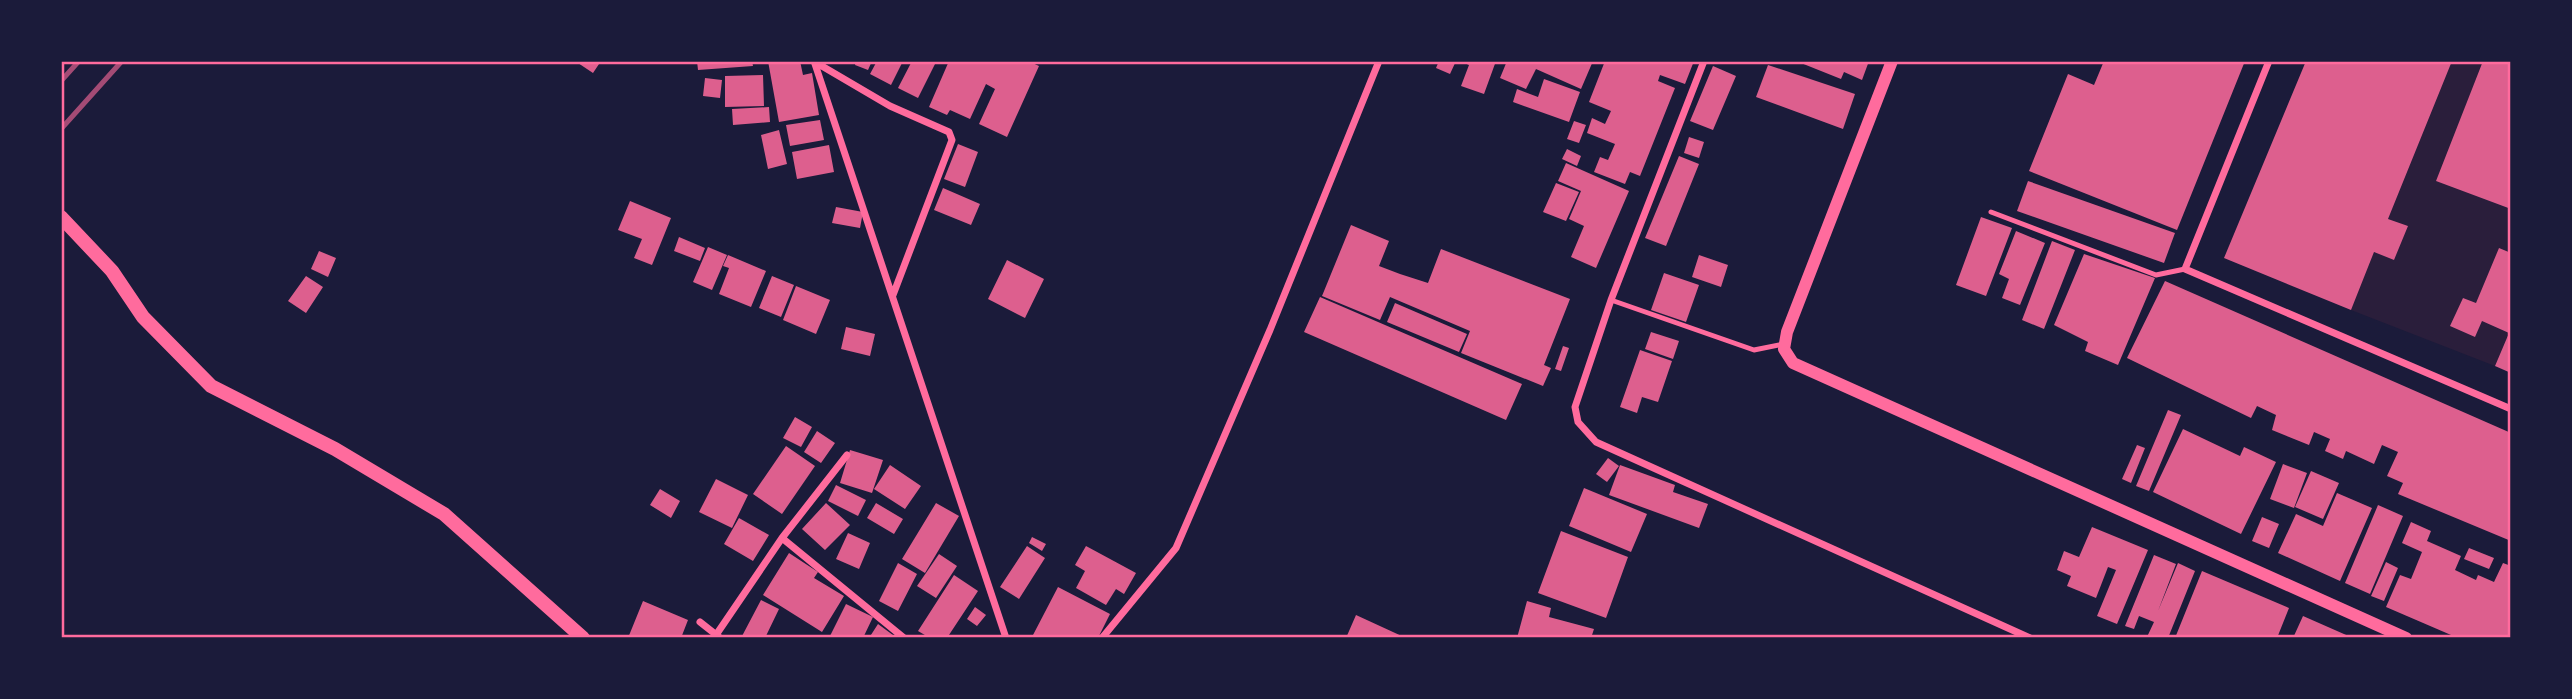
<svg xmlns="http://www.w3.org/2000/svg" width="2572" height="699" viewBox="0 0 2572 699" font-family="Montserrat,sans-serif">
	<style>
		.green { fill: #2a1e3b }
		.building { fill: #dd5f8e }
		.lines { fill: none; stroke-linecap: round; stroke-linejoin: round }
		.service { stroke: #ff6b9d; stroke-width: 5 }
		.minor { stroke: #ff6b9d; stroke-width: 7 }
		.tertiary { stroke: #ff6b9d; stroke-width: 12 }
		.secondary { stroke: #ff6b9d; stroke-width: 14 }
		.rail { stroke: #a44b75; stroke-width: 5 }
		.neatline { fill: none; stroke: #ff6b9d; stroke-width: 2.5 }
	</style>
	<rect width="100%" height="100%" fill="#1b1b3a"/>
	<path class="green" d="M2452 61H2483L2437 181 2511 209V247L2508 252 2499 249 2476 303 2463 298 2451 326 2475 337 2482 321 2509 333 2495 366 2351 310 2374 252 2394 260 2408 226 2388 219Z"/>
	<path class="building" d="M575 61H601L593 73Z
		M697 61H752L753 66 698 70Z
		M768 61H800L803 75 812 73 819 115 779 122Z
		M856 61H872L868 70 855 65Z
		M877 61H903L891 85 870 74Z
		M912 61 936 62 918 98 898 88Z
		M949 61H1028L1039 66 1007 137 979 124 995 89 986 84 970 119 950 110 947 115 929 107Z
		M1439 61H1456L1450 74 1436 68Z
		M1496 61 1484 94 1461 86 1469 65 1460 61Z
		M1507 61H1593L1581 89 1536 69 1526 89 1500 78Z
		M1605 61H1694L1685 84 1660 75 1658 81 1675 88 1640 176 1630 172 1625 184 1594 172 1600 157 1608 160 1615 144 1587 133 1592 118 1605 124 1611 111 1589 102Z
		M1796 61H1869L1862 80 1844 72 1841 79Z
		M2104 61H2245L2177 230 2029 171 2068 74 2094 85Z
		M2306 61H2452L2388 219 2408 226 2394 260 2374 252 2351 310 2224 258Z
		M2483 61H2511V209L2436 181Z
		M1768 65 1855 94 1843 129 1756 97Z
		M1713 66 1736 76 1713 130 1690 121Z
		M763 75 764 106 725 107V76Z
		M705 78 722 80 720 98 703 96Z
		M1544 79 1580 92 1569 122 1513 102 1517 89 1538 97Z
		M769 107 770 122 733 125 732 109Z
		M820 120 824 140 790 146 786 125Z
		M1574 121 1586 125 1579 143 1567 139Z
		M779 130 787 164 768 169 761 135Z
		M1689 137 1704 142 1699 158 1684 153Z
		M958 144 978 152 965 187 944 179Z
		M829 145 834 172 797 179 792 152Z
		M1567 149 1581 156 1577 166 1562 159Z
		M1679 156 1699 164 1666 246 1645 238Z
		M1566 163 1629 191 1596 268 1571 257 1584 226 1569 219 1581 191 1558 181Z
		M2028 181 2175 233 2164 263 2017 211Z
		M1556 183 1579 192 1566 221 1543 212Z
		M943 188 980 204 971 225 934 210Z
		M630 201 671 218 652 265 634 258 642 239 618 230Z
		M836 207 863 212 860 228 832 223Z
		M1981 217 2012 228 1986 296 1956 285Z
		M1351 225 1389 241 1379 266 1400 274 1428 283 1441 249 1570 299 1544 365 1551 368 1543 386 1461 353 1470 331 1390 297 1380 320 1322 296Z
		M2016 231 2045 243 2020 305 2002 298 2009 279 1999 274Z
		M679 237 705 248 700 261 674 251Z
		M2052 241 2075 250 2044 329 2022 320Z
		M708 247 727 255 712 290 693 282Z
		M2499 248 2511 253V373L2495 366 2509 333 2482 321 2475 337 2450 326 2463 298 2476 303Z
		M319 251 336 258 328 277 311 269Z
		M2084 254 2155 278 2118 365 2085 351 2088 342 2054 325Z
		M728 255 766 271 751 307 719 294 729 268 723 266Z
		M1699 255 1728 265 1721 287 1692 277Z
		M1007 260 1044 279 1025 318 988 299Z
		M1664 273 1699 285 1686 322 1651 310Z
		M306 276 323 287 306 313 288 301Z
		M772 276 794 285 781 317 759 308Z
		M2165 281 2511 433V541L2398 494 2403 483 2387 476 2398 452 2382 445 2374 464 2346 451 2343 459 2325 451 2330 439 2314 432 2309 445 2272 430 2276 415 2257 406 2251 418 2127 358Z
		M796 286 830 300 816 334 783 320Z
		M1320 297 1522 384 1506 420 1304 332Z
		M1395 303 1467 334 1459 352 1387 322Z
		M846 327 875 334 870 356 841 349Z
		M1651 332 1679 341 1673 359 1645 349Z
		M1563 346 1569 348 1561 371 1555 369Z
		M1640 350 1672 361 1658 402 1642 397 1637 413 1620 407Z
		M2168 410 2181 415 2149 491 2136 486Z
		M795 417 812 427 801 447 783 438Z
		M2183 429 2240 456 2244 447 2276 462 2241 534 2153 492Z
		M817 431 835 443 821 463 804 452Z
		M2137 445 2145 448 2131 483 2122 479Z
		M786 446 815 466 782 514 753 494Z
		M850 450 883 460 872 493 840 483Z
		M1608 458 1619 466 1607 482 1596 474Z
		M2283 464 2307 473 2294 508 2270 499Z
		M890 465 921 486 905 509 874 489Z
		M1620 465 1675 485 1673 492 1708 504 1699 528 1609 495Z
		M2311 471 2339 483 2323 519 2295 507Z
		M716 479 748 495 732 528 699 512Z
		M836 485 866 500 858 516 828 501Z
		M1584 488 1647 514 1631 552 1569 526Z
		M660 489 680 501 671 518 650 505Z
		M2337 493 2372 508 2340 581 2278 553 2296 514 2323 526Z
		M826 503 850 525 825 550 802 529Z
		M876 503 903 519 894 534 867 518Z
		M936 503 959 516 925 573 902 559Z
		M2378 505 2403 516 2370 594 2345 583Z
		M2262 517 2279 524 2269 548 2252 541Z
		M739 518 769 535 753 561 724 544Z
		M2411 522 2431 531 2427 541 2461 556 2455 570 2476 580 2478 575 2494 582 2503 563 2511 566V638H2458L2386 607 2400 575 2411 579 2422 552 2402 543Z
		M2092 527 2148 550 2117 624 2097 616 2116 570 2108 567 2096 598 2067 586 2071 576 2057 570 2064 551 2079 557Z
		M1561 531 1628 557 1606 618 1538 593Z
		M848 533 870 543 859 569 836 559Z
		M1032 537 1046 544 1042 551 1029 543Z
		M1027 546 1045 558 1019 599 1000 587Z
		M1086 546 1136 573 1124 594 1116 589 1106 605 1076 588 1085 571 1075 565Z
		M2469 548 2494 558 2489 569 2464 559Z
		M789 553 818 572 814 578 844 596 822 632 763 595Z
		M939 554 957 566 936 598 917 586Z
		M2154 555 2176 564 2158 611 2178 563 2195 571 2168 638 2147 637 2154 622 2139 616 2134 629 2125 626Z
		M2386 562 2398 568 2384 601 2371 596Z
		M898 563 917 574 898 611 879 601Z
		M2202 571 2289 608 2277 638H2175Z
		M954 575 978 591 947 638H930L918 631Z
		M1058 587 1110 614 1098 638 1033 635Z
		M761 600 779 609 765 638H741Z
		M643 601 688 620 681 638H628Z
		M1527 601 1551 608 1549 617 1594 629 1591 638H1517Z
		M846 604 873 617 863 638H829Z
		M975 607 986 615 977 626 967 619Z
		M1356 615 1406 638H1346Z
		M2303 616 2353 638H2293Z
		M878 624 897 638H869Z"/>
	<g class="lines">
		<path class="service" d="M1991 212 2156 275 2185 269
			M1611 300 1754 350 1784 344"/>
		<path class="minor" d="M814 61 1006 638
			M1704 61 1611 300 1575 407 1578 422 1596 442 2030 638
			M2269 61 2185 269 2511 409
			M815 62 890 106 949 132 952 140 893 295
			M782 538 904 638
			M700 622 719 637
			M716 635 782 538 847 455
			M1102 638 1176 548 1270 330 1379 61"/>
		<path class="tertiary" d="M1892 61 1787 332 1784 349 1793 363 2406 638"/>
		<path class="secondary" d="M61 217 112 271 143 317 211 386 335 449 444 514 583 638"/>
		<path class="rail" d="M61 81 79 61
			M61 129 122 61"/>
	</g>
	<rect width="2572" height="699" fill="none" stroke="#1b1b3a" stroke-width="126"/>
	<rect x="63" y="63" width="2446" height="573" class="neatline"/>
</svg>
